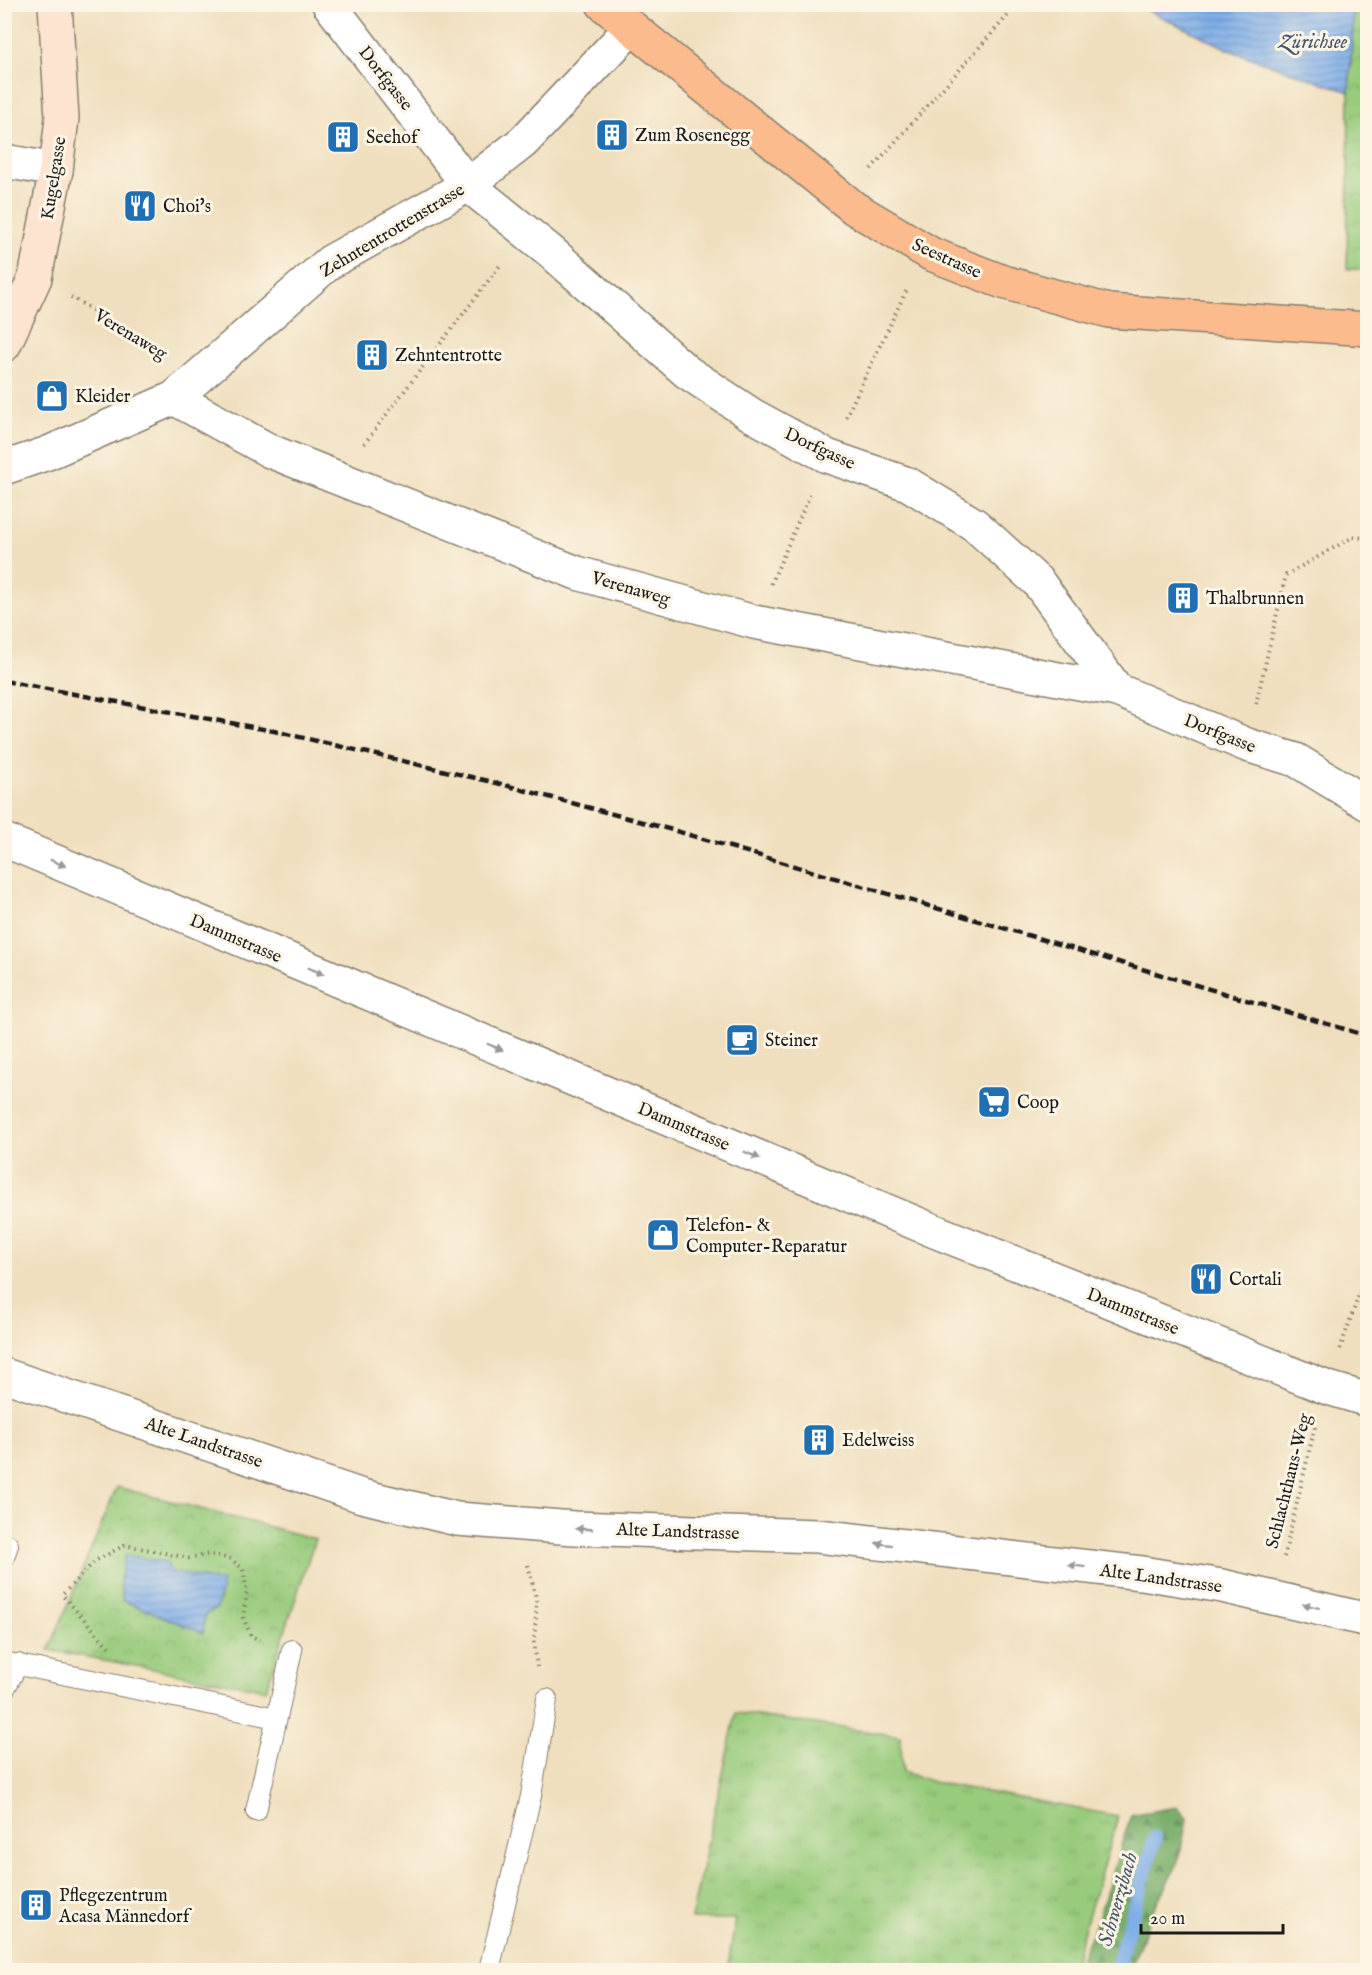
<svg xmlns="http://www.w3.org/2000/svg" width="1372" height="1975" viewBox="0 0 1372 1975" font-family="'IM FELL English',serif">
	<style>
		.grass { fill: url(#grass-tufts); stroke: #5a744c; stroke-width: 1.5 }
		.forest { fill: url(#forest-firs); stroke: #4b6644; stroke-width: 1.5 }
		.park { fill: url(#park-crowns); stroke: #5a744c; stroke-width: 1.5 }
		.water { fill: url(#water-rules); stroke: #4e6582; stroke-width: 1.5 }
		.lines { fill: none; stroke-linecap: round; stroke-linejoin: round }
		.stream { stroke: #7faee9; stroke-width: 14 }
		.lane-casing { stroke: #867e6d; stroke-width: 22 }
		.street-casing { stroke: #867e6d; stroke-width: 36 }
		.secondary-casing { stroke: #867e6d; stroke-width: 36 }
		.primary-casing { stroke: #867e6d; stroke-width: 36 }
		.path { stroke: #867e6d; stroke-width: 4; stroke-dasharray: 1.5 4.5; stroke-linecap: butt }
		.lane { stroke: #fff; stroke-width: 20 }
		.street { stroke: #fff; stroke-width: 33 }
		.secondary { stroke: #fde4d1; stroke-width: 33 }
		.primary { stroke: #fbbb8d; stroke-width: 33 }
		.rail { stroke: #1c1c1c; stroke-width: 4.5; stroke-dasharray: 9 4.5; stroke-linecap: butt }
		.oneway { fill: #999 }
		.labels { text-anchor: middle; stroke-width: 6; stroke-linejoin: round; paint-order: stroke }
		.street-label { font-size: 18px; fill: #1c1c1c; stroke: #fcf5e5 }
		.poi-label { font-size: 18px; fill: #1c1c1c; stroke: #fcf5e5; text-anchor: start }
		.water-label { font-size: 20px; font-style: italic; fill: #44566e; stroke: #fcf5e5 }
	</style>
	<defs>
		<pattern id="grass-tufts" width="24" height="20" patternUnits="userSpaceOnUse" patternTransform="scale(1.5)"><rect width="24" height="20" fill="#98cb7b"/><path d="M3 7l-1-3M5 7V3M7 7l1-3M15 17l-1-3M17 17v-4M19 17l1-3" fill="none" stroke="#82ae6a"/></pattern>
		<pattern id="forest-firs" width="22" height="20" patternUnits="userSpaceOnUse" patternTransform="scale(1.5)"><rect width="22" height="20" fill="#7aaf6b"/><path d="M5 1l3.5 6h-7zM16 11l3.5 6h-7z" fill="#638e57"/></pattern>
		<pattern id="park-crowns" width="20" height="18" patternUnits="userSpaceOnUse" patternTransform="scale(1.5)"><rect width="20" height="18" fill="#98cb7b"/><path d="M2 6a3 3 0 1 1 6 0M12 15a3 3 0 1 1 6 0" fill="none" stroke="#82ae6a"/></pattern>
		<pattern id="water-rules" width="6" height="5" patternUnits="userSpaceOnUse" patternTransform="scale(1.5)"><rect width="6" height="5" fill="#7faee9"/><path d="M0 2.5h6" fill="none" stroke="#678dbc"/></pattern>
	</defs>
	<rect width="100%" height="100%" fill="#fcf5e5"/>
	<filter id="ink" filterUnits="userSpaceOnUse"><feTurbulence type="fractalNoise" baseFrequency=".0167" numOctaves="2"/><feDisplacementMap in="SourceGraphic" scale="12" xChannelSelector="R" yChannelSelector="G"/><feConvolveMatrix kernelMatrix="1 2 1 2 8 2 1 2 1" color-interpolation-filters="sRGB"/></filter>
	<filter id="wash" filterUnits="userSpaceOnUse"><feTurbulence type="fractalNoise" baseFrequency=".008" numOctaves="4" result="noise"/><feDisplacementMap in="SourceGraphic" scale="24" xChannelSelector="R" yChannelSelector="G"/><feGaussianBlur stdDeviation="1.35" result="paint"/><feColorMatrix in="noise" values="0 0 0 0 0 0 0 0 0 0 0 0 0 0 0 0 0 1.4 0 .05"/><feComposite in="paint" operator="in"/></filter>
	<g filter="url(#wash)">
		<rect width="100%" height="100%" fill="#f0dfbe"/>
		<path class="grass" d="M736 1713 900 1736 903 1772 933 1782 1118 1816 1072 1970H727L736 1919H691Z"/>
		<path class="forest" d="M1177 1807 1187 1819 1178 1863 1153 1910 1130 1970H1075L1098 1919 1131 1815Z"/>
		<path class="park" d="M1354 5H1367V270L1347 269 1349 92Z
			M117 1487 315 1539 266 1690 49 1650Z"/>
		<path class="water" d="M1137 5H1354L1349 92 1232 51Z
			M125 1555 166 1562 171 1572 223 1582 217 1608 205 1615 203 1633 122 1600 120 1582Z"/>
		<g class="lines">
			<path class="stream" d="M1116 1970 1155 1838"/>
		</g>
	</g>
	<g filter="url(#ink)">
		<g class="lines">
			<defs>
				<path id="lane" d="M4 1557 8 1545
					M4 1662 276 1718
					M4 1690 18 1664
					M256 1811 292 1650
					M489 1970 531 1796 547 1699"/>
				<path id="street" d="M329 4 468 185 550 251 687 372 752 415 827 456 908 484 975 525 1038 582 1117 690 1247 745 1296 760 1368 804
					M4 161 56 170
					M174 398 270 451 577 573 754 622 1117 690
					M4 468 48 453 174 398 330 262 468 185 523 142 631 28
					M4 840 932 1230 1325 1387 1368 1400
					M4 1375 362 1496 457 1519 574 1528 818 1536 1142 1573 1222 1586 1368 1620"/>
				<path id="secondary" d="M4 345 35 278 56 170 62 118 55 4"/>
				<path id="primary" d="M603 4 854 208 931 254 1003 282 1109 311 1368 329"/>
			</defs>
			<use href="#lane" class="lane-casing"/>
			<use href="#street" class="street-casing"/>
			<use href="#secondary" class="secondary-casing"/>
			<use href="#primary" class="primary-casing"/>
			<path class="path" d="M871 169 1018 4
				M71 297 162 352
				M846 417 907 289
				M364 444 501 264
				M771 584 810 495
				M1256 704 1286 575 1353 537 1368 538
				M1368 1114 1362 1128 1368 1153
				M1340 1349 1368 1269
				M1284 1557 1315 1427
				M528 1565 537 1602 534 1642 537 1667
				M109 1647 62 1595 95 1561 125 1545 189 1558 209 1554 231 1559 243 1569 247 1592 243 1617 251 1636 260 1640"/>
			<use href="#lane" class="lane"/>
			<use href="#street" class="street"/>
			<use href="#secondary" class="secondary"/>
			<use href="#primary" class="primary"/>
			<path class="rail" d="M4 681 274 731 497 783 676 831 1368 1036"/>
		</g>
		<defs><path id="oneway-solid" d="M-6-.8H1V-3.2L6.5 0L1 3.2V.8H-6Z" transform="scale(1.5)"/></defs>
		<g class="oneway">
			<use href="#oneway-solid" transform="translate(58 863) rotate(23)"/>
			<use href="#oneway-solid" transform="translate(316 971) rotate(23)"/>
			<use href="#oneway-solid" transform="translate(495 1047) rotate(23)"/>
			<use href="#oneway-solid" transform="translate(752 1155) rotate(23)"/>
			<use href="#oneway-solid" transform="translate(584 1529) rotate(-178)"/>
			<use href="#oneway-solid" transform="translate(884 1544) rotate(-173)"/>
			<use href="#oneway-solid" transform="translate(1077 1566) rotate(-173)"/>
			<use href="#oneway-solid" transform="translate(1311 1606) rotate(-166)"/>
		</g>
	</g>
	<defs>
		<symbol id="building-square" viewBox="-11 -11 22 22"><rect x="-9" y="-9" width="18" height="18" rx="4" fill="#1f6fb2" stroke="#fcf5e5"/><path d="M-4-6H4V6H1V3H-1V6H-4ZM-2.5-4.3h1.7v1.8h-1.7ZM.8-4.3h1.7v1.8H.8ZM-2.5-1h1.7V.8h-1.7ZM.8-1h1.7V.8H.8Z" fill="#fff"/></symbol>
		<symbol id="restaurant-square" viewBox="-11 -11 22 22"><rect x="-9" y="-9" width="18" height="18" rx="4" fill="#1f6fb2" stroke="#fcf5e5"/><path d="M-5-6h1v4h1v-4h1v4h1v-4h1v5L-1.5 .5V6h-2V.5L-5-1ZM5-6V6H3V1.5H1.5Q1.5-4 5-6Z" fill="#fff"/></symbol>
		<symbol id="shop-square" viewBox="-11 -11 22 22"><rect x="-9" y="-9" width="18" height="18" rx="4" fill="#1f6fb2" stroke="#fcf5e5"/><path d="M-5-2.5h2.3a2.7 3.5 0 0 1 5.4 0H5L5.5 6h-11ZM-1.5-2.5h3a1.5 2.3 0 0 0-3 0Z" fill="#fff"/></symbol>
		<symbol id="cafe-square" viewBox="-11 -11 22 22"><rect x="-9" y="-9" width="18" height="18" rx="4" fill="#1f6fb2" stroke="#fcf5e5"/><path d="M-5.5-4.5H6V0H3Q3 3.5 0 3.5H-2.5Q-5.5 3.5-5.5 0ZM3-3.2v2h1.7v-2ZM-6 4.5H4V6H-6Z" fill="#fff"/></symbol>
		<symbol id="supermarket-square" viewBox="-11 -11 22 22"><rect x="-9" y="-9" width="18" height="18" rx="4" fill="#1f6fb2" stroke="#fcf5e5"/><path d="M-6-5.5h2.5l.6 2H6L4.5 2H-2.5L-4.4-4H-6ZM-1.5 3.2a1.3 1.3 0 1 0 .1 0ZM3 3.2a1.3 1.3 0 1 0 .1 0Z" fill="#fff"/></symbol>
	</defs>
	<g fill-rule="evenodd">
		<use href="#building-square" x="593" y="116" width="38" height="38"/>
		<use href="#building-square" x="324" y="118" width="38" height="38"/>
		<use href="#restaurant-square" x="121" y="187" width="38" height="38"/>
		<use href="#building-square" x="353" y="336" width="38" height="38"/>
		<use href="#shop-square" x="33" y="377" width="38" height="38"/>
		<use href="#building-square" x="1164" y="579" width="38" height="38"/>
		<use href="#cafe-square" x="723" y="1021" width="38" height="38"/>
		<use href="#supermarket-square" x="975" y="1083" width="38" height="38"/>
		<use href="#shop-square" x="644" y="1216" width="38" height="38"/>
		<use href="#restaurant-square" x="1187" y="1260" width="38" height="38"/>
		<use href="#building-square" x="800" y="1421" width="38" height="38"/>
		<use href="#building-square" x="17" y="1886" width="38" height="38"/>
	</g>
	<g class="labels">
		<g class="street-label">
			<text transform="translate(386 78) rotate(52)" y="6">Dorfgasse</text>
			<text transform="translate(53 178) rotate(-81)" y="6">Kugelgasse</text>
			<text transform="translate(392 230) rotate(-31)" y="6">Zehntentrottenstrasse</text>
			<text transform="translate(947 258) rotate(24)" y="6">Seestrasse</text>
			<text transform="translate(131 334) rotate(31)" y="6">Verenaweg</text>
			<text transform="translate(820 448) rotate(25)" y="6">Dorfgasse</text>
			<text transform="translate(631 588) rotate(16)" y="6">Verenaweg</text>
			<text transform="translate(1220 733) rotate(22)" y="6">Dorfgasse</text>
			<text transform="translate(236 938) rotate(23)" y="6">Dammstrasse</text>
			<text transform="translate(684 1126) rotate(23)" y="6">Dammstrasse</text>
			<text transform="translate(1133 1311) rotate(22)" y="6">Dammstrasse</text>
			<text transform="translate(204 1442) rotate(19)" y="6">Alte Landstrasse</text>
			<text transform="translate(1288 1481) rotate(-76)" y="6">Schlachthaus-Weg</text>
			<text transform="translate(678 1531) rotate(2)" y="6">Alte Landstrasse</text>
			<text transform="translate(1161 1578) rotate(8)" y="6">Alte Landstrasse</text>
		</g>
		<g class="poi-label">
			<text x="635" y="141">Zum Rosenegg</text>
			<text x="366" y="143">Seehof</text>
			<text x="163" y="212">Choi's</text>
			<text x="395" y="361">Zehntentrotte</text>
			<text x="75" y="402">Kleider</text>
			<text x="1206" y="604">Thalbrunnen</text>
			<text x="765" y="1046">Steiner</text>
			<text x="1017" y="1108">Coop</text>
			<text x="686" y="1231">Telefon- &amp;<tspan x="686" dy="21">Computer-Reparatur</tspan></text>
			<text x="1229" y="1285">Cortali</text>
			<text x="842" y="1446">Edelweiss</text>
			<text x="59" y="1901">Pflegezentrum<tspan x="59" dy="21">Acasa Männedorf</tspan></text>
		</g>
		<g class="water-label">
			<text x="1313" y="48">Zürichsee</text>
			<text transform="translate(1117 1899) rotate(-74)" y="7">Schwerzibach</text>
		</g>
	</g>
	<rect width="1372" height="1975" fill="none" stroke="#fcf5e5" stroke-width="24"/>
	<path d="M1141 1924v9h142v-9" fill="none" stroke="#1c1c1c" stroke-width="3"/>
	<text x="1150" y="1924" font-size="18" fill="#1c1c1c" stroke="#fcf5e5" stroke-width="4.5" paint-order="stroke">20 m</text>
</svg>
